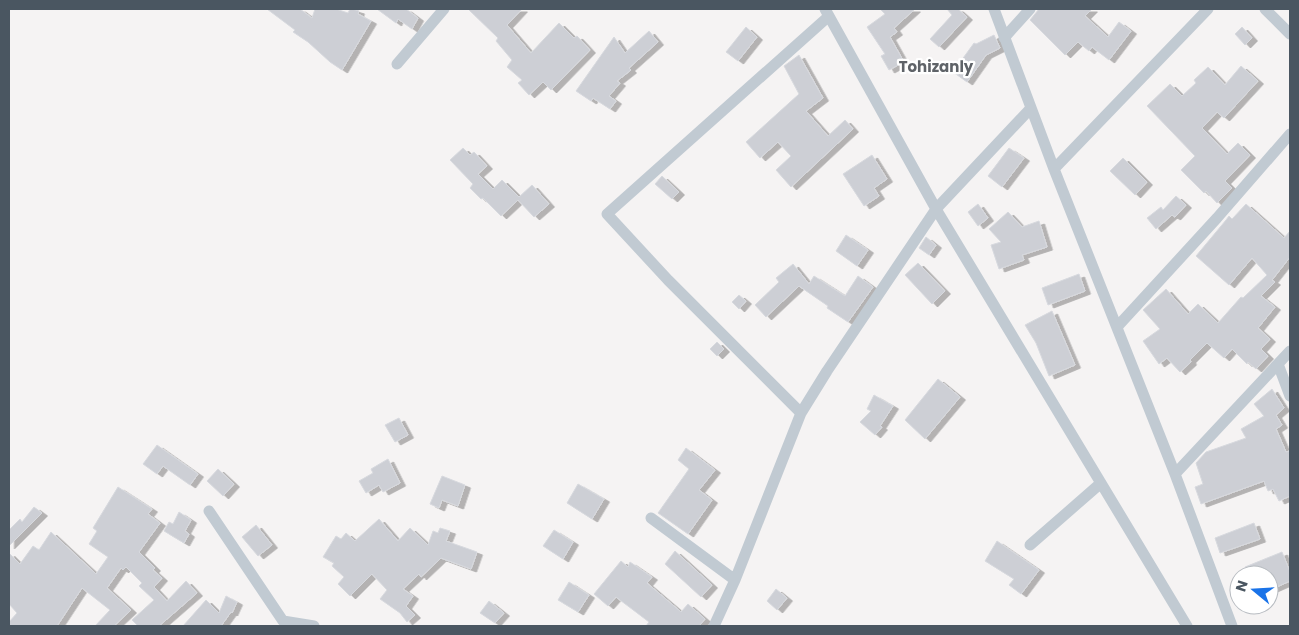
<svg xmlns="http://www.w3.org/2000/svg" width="1299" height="635" viewBox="0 0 1299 635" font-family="Poppins,sans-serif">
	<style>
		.building { fill: #cdcfd5; stroke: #d7d9de; filter: url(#shadow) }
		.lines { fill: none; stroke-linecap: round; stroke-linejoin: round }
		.minor { stroke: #c1cad2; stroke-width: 11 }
		.labels { text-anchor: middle; stroke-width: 4.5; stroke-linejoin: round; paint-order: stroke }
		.quarter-label { font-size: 15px; font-weight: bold; fill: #5f6368; stroke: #fff }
	</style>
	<defs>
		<filter id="shadow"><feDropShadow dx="5.5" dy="3" stdDeviation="0" flood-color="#0004"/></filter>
	</defs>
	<rect width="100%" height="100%" fill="#f5f3f3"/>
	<path class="building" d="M267 9H300L312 18 315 9H336L348 13 350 9H352L359 11 358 14 371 21 342 70 330 62 308 42 293 32 295 30Z
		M377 9H406L418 18 412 29 398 19 396 23Z
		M468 9H522L507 25 531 53 559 23 574 38 577 36 590 50 551 90 543 82 529 95 518 83 522 80 507 67 512 60 496 41 498 38Z
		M880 9H915L894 28 897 32 890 37 904 62 889 70 881 56 885 54 867 27 885 14Z
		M947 9H958L967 17 939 47 930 39 952 15Z
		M1039 9H1092L1085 16 1108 37 1119 22 1131 31 1109 60 1092 47 1089 51 1078 42 1065 55 1030 20Z
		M746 27 757 37 738 61 726 52Z
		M1242 27 1252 38 1245 45 1235 34Z
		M649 31 658 42 629 68 631 70 617 81 620 83 609 96 616 101 610 109 593 98 591 101 576 91 614 37 625 53Z
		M994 35 1000 48 986 55 967 82 953 72 974 43 976 44Z
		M799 55 823 98 806 111 828 136 845 120 853 129 791 187 776 170 791 156 778 142 760 158 746 142 799 94 784 66Z
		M1241 66 1258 81 1224 118 1217 112 1202 128 1227 154 1238 143 1250 155 1225 181 1232 188 1217 203 1206 191 1204 193 1181 170 1195 156 1147 106 1170 84 1182 96 1196 83 1194 80 1208 67 1225 85Z
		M463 148 470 155 474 152 487 166 478 174 493 189 502 180 519 197 532 185 549 204 534 217 518 200 501 216 483 198 481 199 470 188 473 184 450 160Z
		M1009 148 1024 158 1002 187 988 176Z
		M872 155 887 179 874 188 879 196 864 206 843 174Z
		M1123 158 1147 182 1135 195 1110 171Z
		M662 176 679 192 672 199 655 184Z
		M1176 196 1186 205 1175 217 1172 215 1156 229 1147 218 1161 207 1163 210Z
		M978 204 988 218 978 226 968 212Z
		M1246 204 1284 238 1290 231V257L1272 280 1275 282 1261 296 1275 307 1258 328 1270 339 1261 349 1268 356 1256 369 1248 362 1247 364 1232 349 1224 358 1207 343 1190 360 1191 362 1180 372 1167 358 1159 364 1143 341 1160 329 1143 310 1166 289 1188 314 1198 304 1218 323 1241 297 1243 298 1267 275 1252 258 1229 285 1196 256 1226 220 1229 216 1232 219Z
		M1008 212 1022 227 1039 221 1047 247 1022 255 1024 260 999 269 991 245 1001 242 989 229Z
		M846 235 868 250 857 266 836 251Z
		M926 237 936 245 929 255 919 248Z
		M918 263 945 291 932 304 905 275Z
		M793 264 809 284 814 276 845 296 858 276 873 287 848 322 827 308 828 306 799 286 766 317 755 305 779 282 776 278Z
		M1079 274 1085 291 1048 305 1042 288Z
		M739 295 746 301 739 309 732 302Z
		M1052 311 1075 365 1049 376 1036 343 1025 325Z
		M717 342 724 349 717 356 710 349Z
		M938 379 960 397 925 439 905 420Z
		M1272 389 1284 408 1276 415 1282 425 1276 429 1286 452 1290 451V496L1279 501 1273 489 1268 491 1264 481 1201 504 1195 487 1203 484 1196 463 1206 452 1246 438 1241 429 1264 416 1254 404Z
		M874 395 893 406 880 426 882 427 875 435 860 422 871 411 867 409Z
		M399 418 408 435 395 442 385 425Z
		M157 445 198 474 190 485 163 466 157 474 143 464Z
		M686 448 715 470 699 490 712 500 688 534 658 513 689 469 678 460Z
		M388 459 400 483 383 492 379 485 366 493 359 481 373 473 371 469Z
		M218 469 234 484 223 496 207 481Z
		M442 476 465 485 458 506 442 500 439 508 430 504Z
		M578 484 604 499 592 519 567 503Z
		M118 487 152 509 148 514 160 523 139 552 155 568 153 570 162 578 154 587 167 601 186 581 197 593 159 626H138L132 620 154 600 139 586 142 583 126 567 123 570 121 568 107 588 131 610 114 626H95L110 610 82 588 57 626H9V622L17 613 9 604V553L20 564 33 546 39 550 51 532 96 574 108 557 89 544 97 531 93 528Z
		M34 507 42 513 9 546V530L20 519 22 522Z
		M179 512 191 520 185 531 189 534 184 543 164 531 169 522 173 524Z
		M379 519 398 541 410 528 428 545 433 531 438 533 440 528 450 531 446 541 477 552 471 569 441 558 421 577 419 574 403 589 413 596 406 606 415 615 407 622 400 613 380 599 387 590 372 574 350 596 338 584 344 577 332 566 334 563 323 557 336 536 341 539 346 533 355 541Z
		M1254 523 1260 539 1220 553 1215 538Z
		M256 525 272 545 258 556 242 537Z
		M554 530 573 542 563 559 543 546Z
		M997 541 1039 570 1021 594 1009 585 1014 579 985 561Z
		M675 551 712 585 701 597 665 564Z
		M1282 552 1290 572V581L1272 589 1269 582V575H1248L1245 567Z
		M621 561 628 567 630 562 652 577 647 583 681 612 688 604 705 619 699 626H646L649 622 616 597 608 606 594 594Z
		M569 582 589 595 578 612 558 600Z
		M776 589 787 598 777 610 767 601Z
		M226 596 237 602 232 613 231 612 221 626H183L206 600 219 613Z
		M489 601 504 613 495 623 480 613Z"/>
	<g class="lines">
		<path class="minor" d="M825 9 936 209 1187 626
			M994 9 1054 169 1175 474 1232 626
			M1265 9 1290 34
			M1004 38 1030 9
			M397 64 444 9
			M1054 169 1208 9
			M1117 327 1217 218 1290 134
			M1278 364 1290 396
			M801 413 668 280 607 214 829 16
			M1175 474 1290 351
			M209 511 283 621 314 626
			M651 518 735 580
			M1030 545 1101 483
			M714 626 735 580 801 413 827 371 936 209 1031 108"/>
	</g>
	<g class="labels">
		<g class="quarter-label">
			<text x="936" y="72">Tohizanly</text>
		</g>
	</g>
	<rect width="1299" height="635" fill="none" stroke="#4a5661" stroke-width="20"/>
	<g transform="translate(1254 590) rotate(288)"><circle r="24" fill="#ffffff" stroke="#b7bbc0"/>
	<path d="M0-4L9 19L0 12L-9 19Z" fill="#1a73e8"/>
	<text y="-8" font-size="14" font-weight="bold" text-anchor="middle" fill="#4a5661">N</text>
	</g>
</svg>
